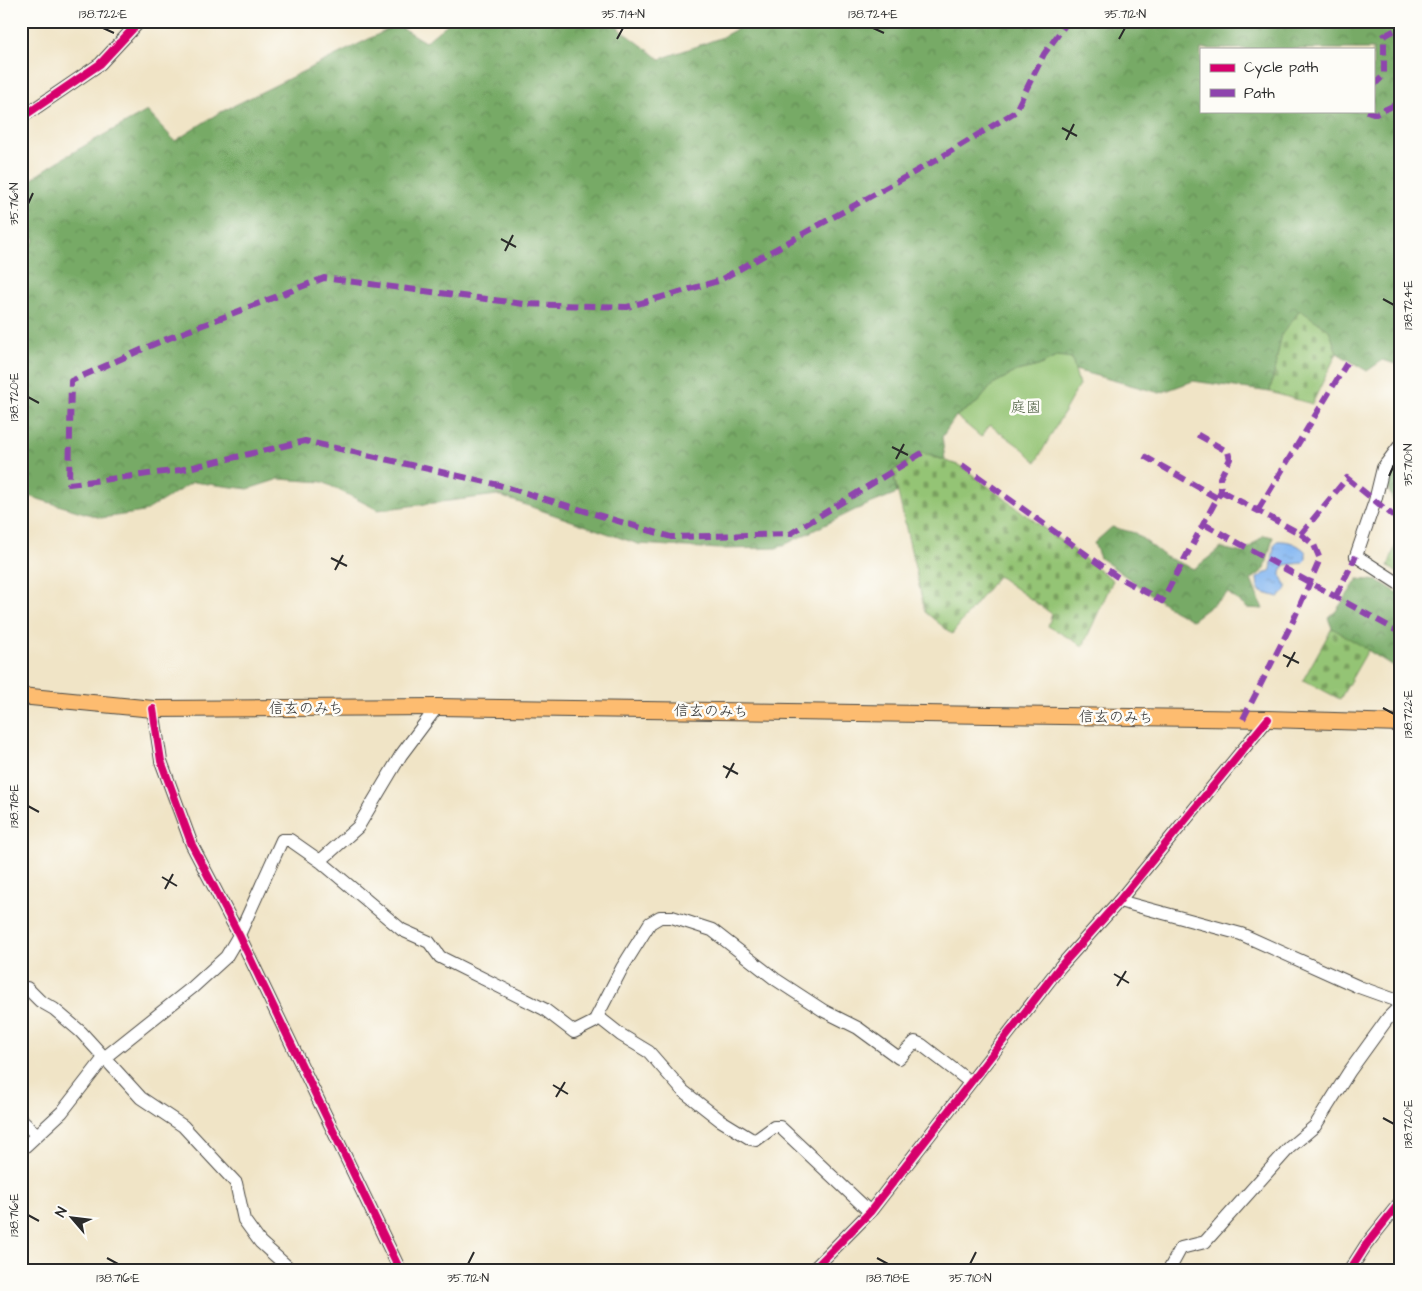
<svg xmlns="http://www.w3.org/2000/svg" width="1422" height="1291" viewBox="0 0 1422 1291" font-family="'Architects Daughter','Klee One',sans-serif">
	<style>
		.green { fill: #94c474; stroke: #607850 }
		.forest { fill: url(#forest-crowns); stroke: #516a48; fill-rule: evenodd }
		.cemetery { fill: url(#cemetery-stones); stroke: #607850 }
		.park { fill: url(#park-dots); stroke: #607850 }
		.water { fill: url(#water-ripples); stroke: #58728e }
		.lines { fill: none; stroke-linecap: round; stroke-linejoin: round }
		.minor-casing { stroke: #494742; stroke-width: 14 }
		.major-casing { stroke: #494742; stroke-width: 18 }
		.minor { stroke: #fff; stroke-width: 12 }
		.major { stroke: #fdbc6f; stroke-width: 16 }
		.quiet { stroke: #8e44ad; stroke-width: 6; stroke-dasharray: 12 6; stroke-linecap: butt }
		.cycleway-casing { stroke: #fdfcf7; stroke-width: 11 }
		.cycleway { stroke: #d6006c; stroke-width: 8 }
		.ticks { fill: none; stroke: #2b2b2b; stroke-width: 2 }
		.labels { text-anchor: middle; stroke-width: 5; stroke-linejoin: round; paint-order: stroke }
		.park-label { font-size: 15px; fill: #506145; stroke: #fdfcf7 }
		.street-label { font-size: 15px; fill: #2b2b2b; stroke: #fdfcf7 }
		.neatline { fill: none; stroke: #2b2b2b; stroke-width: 2 }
		.ticks-label { font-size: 12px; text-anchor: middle; fill: #2b2b2b }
	</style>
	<defs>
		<pattern id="forest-crowns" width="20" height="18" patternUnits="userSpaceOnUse" patternTransform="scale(1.25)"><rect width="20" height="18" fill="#7a6"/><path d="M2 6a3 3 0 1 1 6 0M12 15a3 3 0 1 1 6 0" fill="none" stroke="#628b54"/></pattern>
		<pattern id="cemetery-stones" width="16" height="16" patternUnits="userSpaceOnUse" patternTransform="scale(1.25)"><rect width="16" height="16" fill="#94c474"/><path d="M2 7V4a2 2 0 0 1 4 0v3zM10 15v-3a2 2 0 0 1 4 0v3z" fill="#799f5f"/></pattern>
		<pattern id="park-dots" width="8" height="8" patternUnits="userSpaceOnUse" patternTransform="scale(1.25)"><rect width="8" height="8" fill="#94c474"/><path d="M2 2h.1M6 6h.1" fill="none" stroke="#799f5f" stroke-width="1.8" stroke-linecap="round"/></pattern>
		<pattern id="water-ripples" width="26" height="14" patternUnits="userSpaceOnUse" patternTransform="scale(1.25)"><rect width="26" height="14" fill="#86b8f2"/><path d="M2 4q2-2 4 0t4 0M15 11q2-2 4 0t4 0" fill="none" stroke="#6e96c4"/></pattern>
	</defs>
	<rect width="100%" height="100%" fill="#fdfcf7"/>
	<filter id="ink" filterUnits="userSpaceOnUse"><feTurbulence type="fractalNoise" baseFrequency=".02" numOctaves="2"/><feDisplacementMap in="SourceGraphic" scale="10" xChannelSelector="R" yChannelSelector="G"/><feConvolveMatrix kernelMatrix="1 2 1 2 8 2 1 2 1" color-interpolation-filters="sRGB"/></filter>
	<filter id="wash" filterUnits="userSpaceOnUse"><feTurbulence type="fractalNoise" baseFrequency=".0096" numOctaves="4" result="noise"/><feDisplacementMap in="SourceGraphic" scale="20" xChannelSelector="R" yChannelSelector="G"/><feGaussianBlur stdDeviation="1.12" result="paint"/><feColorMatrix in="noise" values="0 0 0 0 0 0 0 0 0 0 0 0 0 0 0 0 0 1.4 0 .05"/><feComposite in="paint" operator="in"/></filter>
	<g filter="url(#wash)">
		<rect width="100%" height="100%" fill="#f0e4c6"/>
		<path class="green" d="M1058 356 1072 358 1079 385 1036 462 1023 449 990 425 981 437 956 416 978 402 993 384 1017 371 1038 366Z"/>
		<path class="forest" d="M451 21H609L660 59 720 38 752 21H1401V366L1383 360 1367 371 1337 353 1329 330 1282 334 1270 392 1193 381 1160 393 1075 370 1072 358 1058 356 1038 366 1017 371 993 384 978 402 956 416 942 437 945 460 922 453 893 471 897 493 855 510 778 548 719 549 638 544 497 495 378 510 323 482 279 479 248 489 193 482 144 512 101 518 28 496 21 491V260L35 239 21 228C21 214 19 199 26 186 35 170 125 124 147 111L175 141 217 114 397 25 425 42ZM1201 49H1373V111H1201Z
			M1401 454V511L1396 509 1386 483 1394 463Z
			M1112 527 1135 533 1166 557 1194 569 1221 548 1243 553 1264 535 1273 537 1265 569 1251 580 1263 609 1247 608 1228 593 1192 620 1173 610 1100 558 1094 543Z
			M1358 579 1379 581 1401 595V671L1332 628 1328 618 1336 611Z"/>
		<path class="cemetery" d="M1300 310 1329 330 1337 353 1312 404 1270 392 1282 334Z
			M922 453 961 466 1113 580 1083 646 1048 626 1052 614 998 576 952 634 925 612 893 471Z
			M1332 628 1368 650 1340 699 1303 680Z"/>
		<path class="park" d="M1401 531V576L1388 566Z"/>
		<path class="water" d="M1277 541C1288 540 1298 544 1306 552V560L1303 563 1285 565C1278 574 1281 578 1287 587L1285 592 1278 597 1261 592 1258 587 1257 578 1271 570 1274 546Z"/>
	</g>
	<g filter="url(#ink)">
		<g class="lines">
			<defs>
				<path id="minor" d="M21 118 100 64 140 21
					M1401 444 1383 468 1375 501 1356 556 1401 585
					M153 709 161 761 192 845 239 935 400 1270
					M320 861 358 827 401 755 437 707
					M1119 901 1241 934 1359 987 1401 1002
					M27 988 40 1001 54 1009 81 1032 141 1098 183 1126 236 1183 244 1220 260 1242 291 1270
					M597 1016 621 1035 649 1052 683 1091 720 1120 751 1139 756 1140 774 1127H780L870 1212
					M21 1120 37 1135
					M21 1150 62 1112 104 1058 193 987 226 957 239 935 282 840H290L320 861 402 930 429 942 440 957 544 1009 574 1032 594 1022 622 968 650 923 660 917H672L712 930 775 979 824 1011 858 1028 899 1058 915 1042 922 1045 970 1082
					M813 1270 870 1212 1060 967 1119 901 1268 719
					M1169 1270 1181 1248 1205 1242 1289 1148 1315 1126 1349 1072 1388 1018 1401 1005
					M1350 1270 1366 1245 1401 1201"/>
				<path id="major" d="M21 696 153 709 437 707 1268 719 1401 723"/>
			</defs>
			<use href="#minor" class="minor-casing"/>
			<use href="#major" class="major-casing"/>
			<use href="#minor" class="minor"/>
			<use href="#major" class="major"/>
			<path class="quiet" d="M1373 86 1384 75V36L1399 28 1401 23
				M1367 111 1376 114 1401 102
				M922 453 790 534 671 537 499 485 305 441 180 470 69 484 71 381 159 342 324 278 524 304 627 307 718 281 938 159 1015 112 1044 54 1068 21
				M1144 456 1217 498
				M962 465 1116 576 1162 601 1221 491 1220 478 1230 459 1228 452 1193 432
				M1221 491 1301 534 1347 478 1401 522
				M1258 510 1347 363
				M1204 524 1401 633
				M1336 596 1356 556
				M1243 719 1293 621 1320 559 1314 545 1301 534"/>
			<defs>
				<path id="cycleway" d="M21 118 100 64 140 21
					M153 709 161 761 192 845 239 935 400 1270
					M813 1270 870 1212 1060 967 1119 901 1268 719
					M1350 1270 1366 1245 1401 1201"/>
			</defs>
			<use href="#cycleway" class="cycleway-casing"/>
			<use href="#cycleway" class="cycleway"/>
		</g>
	</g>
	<path class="ticks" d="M103 28 114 33M873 28 884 33M617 39 623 28M1119 39 1125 28M1062 128 1077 136M1066 140 1074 124M28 204 33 193M501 239 516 247M505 251 513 235M1383 299 1394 305M28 397 39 403M892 447 908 455M896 459 904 444M1389 476 1394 465M331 558 347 566M335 570 343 555M1283 655 1299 663M1287 667 1295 652M1383 708 1394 714M723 766 738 774M726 778 734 763M28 806 39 812M162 877 177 886M165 889 173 874M1114 974 1129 983M1117 986 1126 971M553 1085 568 1094M556 1097 565 1082M1383 1118 1394 1124M28 1215 39 1221M107 1258 118 1264M877 1258 888 1264M468 1264 474 1252M970 1264 976 1252"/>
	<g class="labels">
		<g class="park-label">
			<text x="1026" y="412">庭園</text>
		</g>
		<g class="street-label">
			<text x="306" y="713">信玄のみち</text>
			<text transform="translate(711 711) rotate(1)" y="5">信玄のみち</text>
			<text transform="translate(1116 717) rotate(1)" y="5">信玄のみち</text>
		</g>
	</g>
	<rect width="1422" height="1291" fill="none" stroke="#fdfcf7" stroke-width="55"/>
	<rect x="1200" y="48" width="175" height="65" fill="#fdfcf7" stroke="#a9a8a5"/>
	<rect x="1210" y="64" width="25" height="8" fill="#d6006c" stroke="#a9a8a5"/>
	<text x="1244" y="72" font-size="15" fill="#2b2b2b">Cycle path</text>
	<rect x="1210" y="89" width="25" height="8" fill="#8e44ad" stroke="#a9a8a5"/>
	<text x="1244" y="98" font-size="15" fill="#2b2b2b">Path</text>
	<g transform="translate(72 1218) rotate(298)" stroke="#fdfcf7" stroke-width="4" paint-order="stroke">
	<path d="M0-4L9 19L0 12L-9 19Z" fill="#2b2b2b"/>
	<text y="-8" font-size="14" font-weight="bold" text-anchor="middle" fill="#2b2b2b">N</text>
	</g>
	<rect x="28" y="28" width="1366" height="1236" class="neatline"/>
	<g class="ticks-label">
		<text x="103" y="18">138.722°E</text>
		<text x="623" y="18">35.714°N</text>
		<text x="873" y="18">138.724°E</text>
		<text x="1125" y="18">35.712°N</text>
		<text transform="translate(14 204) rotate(-90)" y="4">35.716°N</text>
		<text transform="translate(1408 305) rotate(-90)" y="4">138.724°E</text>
		<text transform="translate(14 397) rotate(-90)" y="4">138.720°E</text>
		<text transform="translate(1408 465) rotate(-90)" y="4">35.710°N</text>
		<text transform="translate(1408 714) rotate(-90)" y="4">138.722°E</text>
		<text transform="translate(14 806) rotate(-90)" y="4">138.718°E</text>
		<text transform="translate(1408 1124) rotate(-90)" y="4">138.720°E</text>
		<text transform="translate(14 1215) rotate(-90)" y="4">138.716°E</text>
		<text x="118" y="1282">138.716°E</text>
		<text x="468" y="1282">35.712°N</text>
		<text x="888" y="1282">138.718°E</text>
		<text x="970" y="1282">35.710°N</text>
	</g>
</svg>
